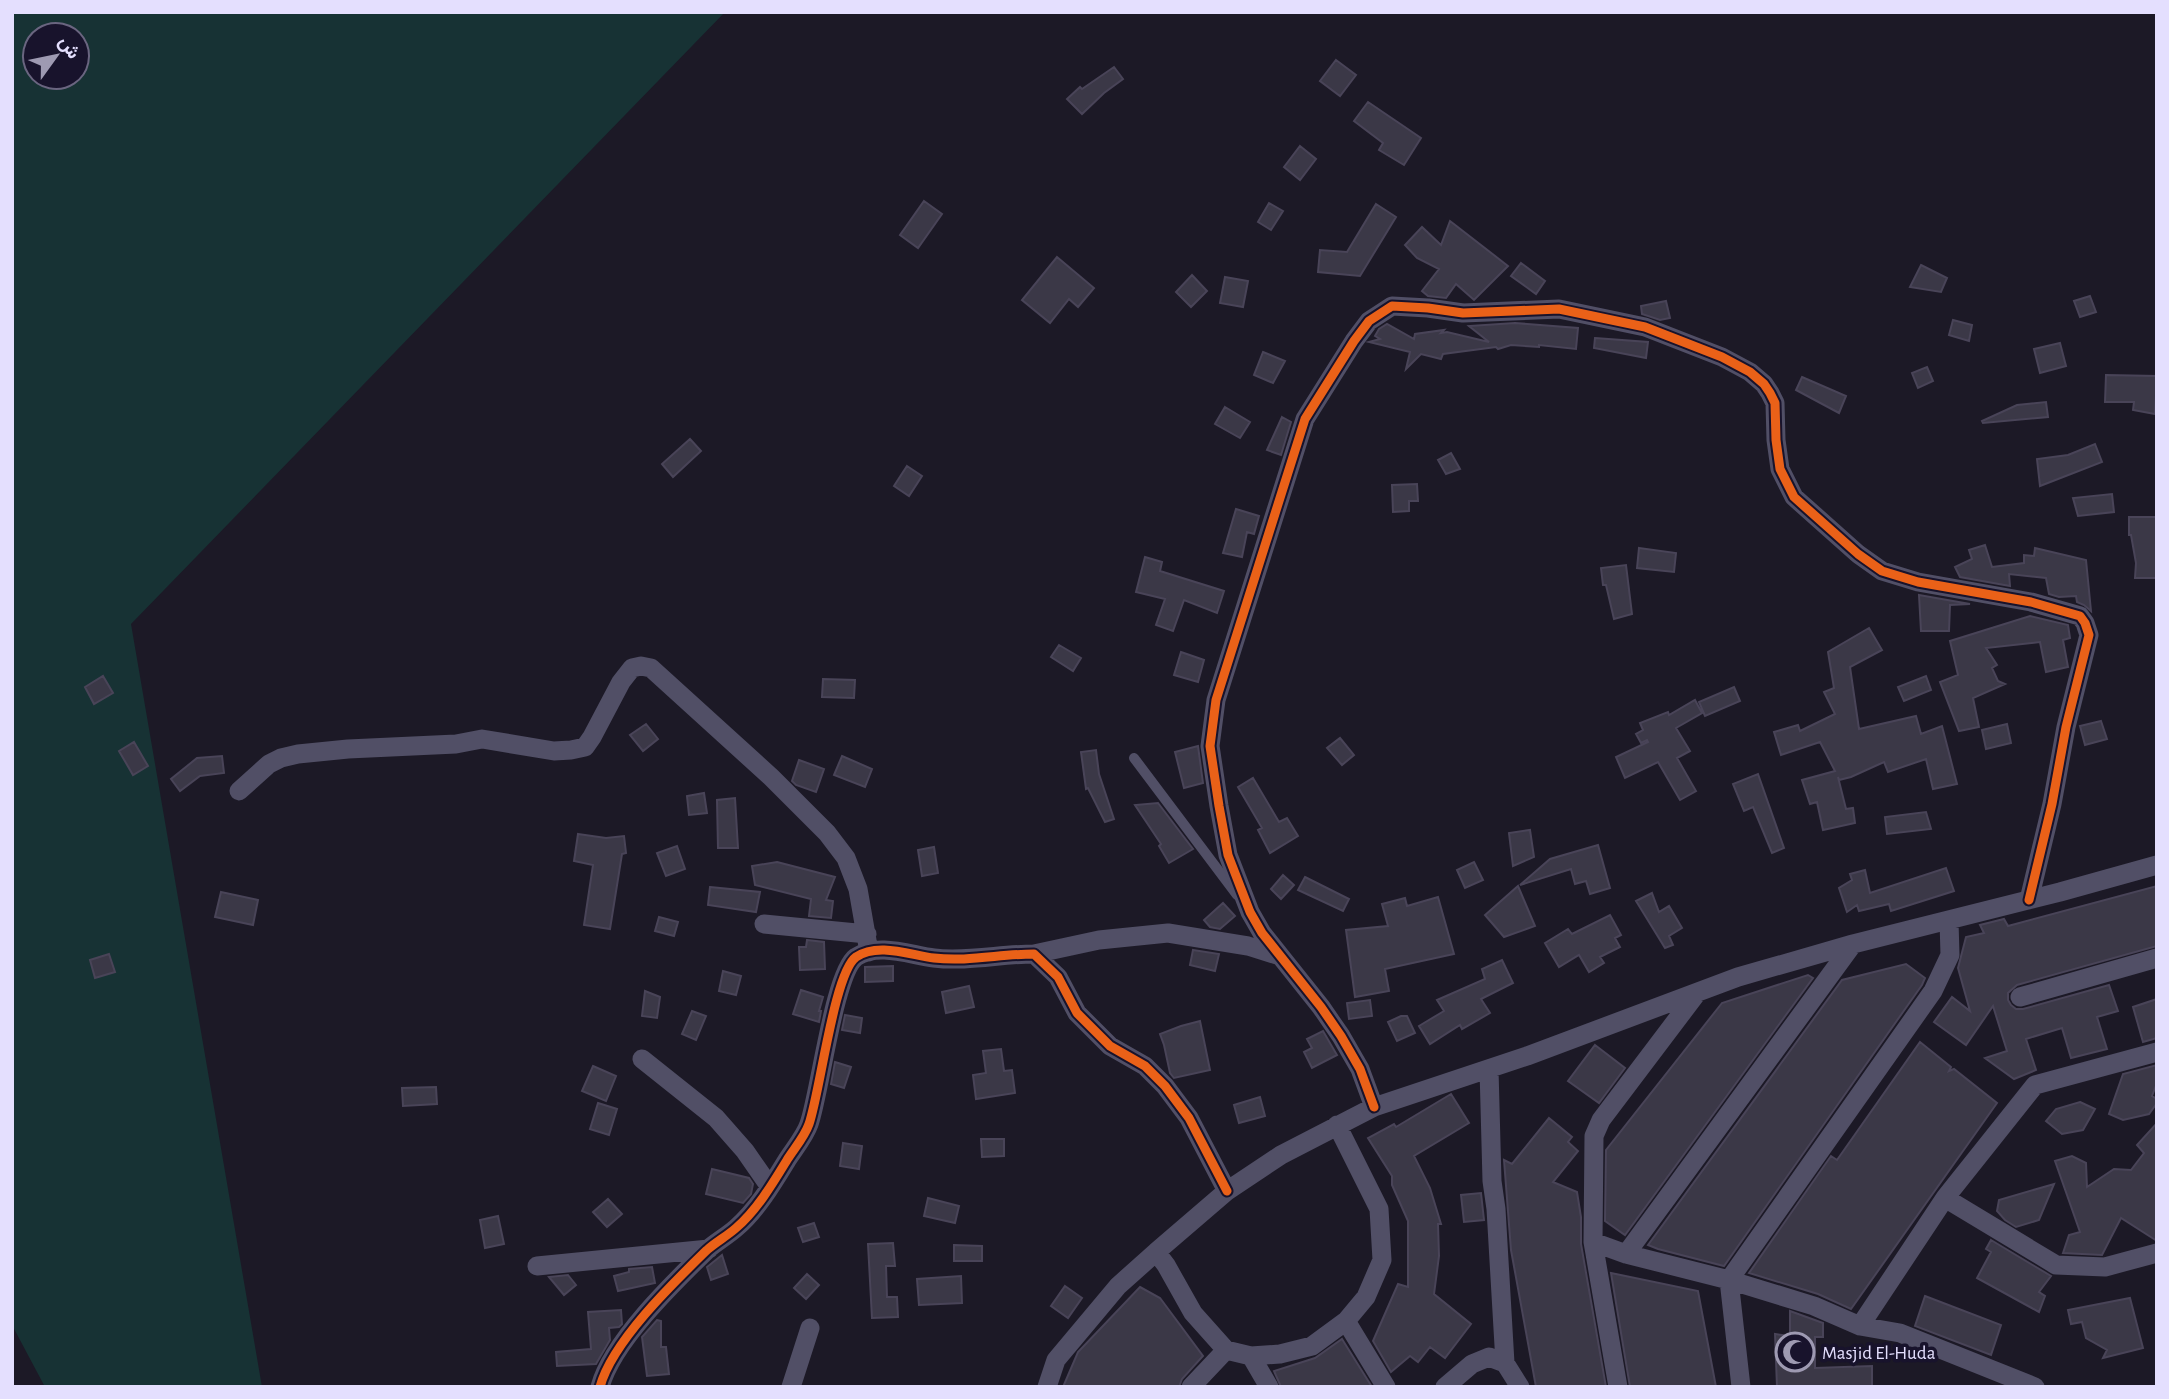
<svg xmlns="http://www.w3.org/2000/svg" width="2169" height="1399" viewBox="0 0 2169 1399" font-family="'Alegreya Sans',Vazirmatn,sans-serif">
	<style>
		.green { fill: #173234; fill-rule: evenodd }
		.building { fill: #3b3847; stroke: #494458; stroke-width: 2 }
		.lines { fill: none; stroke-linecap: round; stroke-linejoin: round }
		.lane { stroke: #514f66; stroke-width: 10 }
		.street { stroke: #514f66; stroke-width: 19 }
		.cycleway-casing { stroke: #18132c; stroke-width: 13 }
		.cycleway { stroke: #ea6118; stroke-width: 9 }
		.labels { text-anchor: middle; stroke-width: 7; stroke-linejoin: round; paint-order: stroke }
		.poi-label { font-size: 19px; fill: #e4dffe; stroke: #18132c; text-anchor: start }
	</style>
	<rect width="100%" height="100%" fill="#1c1926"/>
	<path class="green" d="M12 12H725L131 624 262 1387H45L12 1325ZM35 35H77V77H35Z"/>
	<path class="building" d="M1336 60 1356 75 1340 96 1320 81Z
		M1114 67 1123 79 1104 93 1082 114 1067 99 1080 87 1082 89Z
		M1368 102 1421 138 1404 165 1379 150 1383 143 1354 121Z
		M1300 146 1316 159 1300 180 1284 167Z
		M924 201 942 214 918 248 900 235Z
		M1269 203 1283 211 1271 230 1258 222Z
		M1376 204 1396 217 1360 276 1318 272 1320 250 1347 252Z
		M1450 221 1508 266 1474 300 1456 284 1446 298 1428 296 1422 291 1439 269 1417 258 1405 245 1422 227 1441 245Z
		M1057 257 1094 288 1078 307 1069 299 1050 323 1022 300Z
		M1521 263 1545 281 1536 294 1511 276Z
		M1921 265 1947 278 1941 292 1910 287Z
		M1192 275 1207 291 1191 307 1176 292Z
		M1225 277 1248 281 1243 307 1220 303Z
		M2090 296 2096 312 2080 317 2074 301Z
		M1666 301 1670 318 1660 320 1642 314 1641 306Z
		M1953 320 1972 325 1969 341 1949 335Z
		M1515 323 1578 328 1576 349 1539 345V347L1511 345 1498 349 1496 347 1443 354 1441 359 1421 354 1406 369 1410 352 1369 342 1380 339 1375 336 1379 329 1387 324 1414 339 1415 334 1444 330 1441 333 1447 332 1489 342 1469 326Z
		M1595 338 1648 342 1646 358 1594 348Z
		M2060 343 2066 366 2040 373 2034 349Z
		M1263 352 1285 361 1273 383 1254 375Z
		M1927 367 1933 381 1918 388 1912 373Z
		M2106 375 2157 376 2155 414 2133 410 2134 402H2105Z
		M1802 377 1846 396 1839 413 1796 390Z
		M2046 402 2048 417 1983 423 1982 421 2017 405Z
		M1225 407 1250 422 1240 438 1215 424Z
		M1282 417 1291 422 1281 455 1267 450Z
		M690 439 701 451 673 477 662 464Z
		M2095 444 2102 462 2040 486 2037 459 2068 455Z
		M1451 453 1460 469 1446 474 1438 460Z
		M907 466 922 476 909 496 894 486Z
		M1417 484 1418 501H1409V511L1393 512 1392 485Z
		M2112 494 2114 512 2078 516 2073 498Z
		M1236 509 1259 516 1254 534 1247 532 1242 557 1223 553Z
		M2129 517H2157V578H2135L2136 563 2131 535H2129Z
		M1985 545 1992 567 2024 563V555L2034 556 2035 548 2086 560 2091 611 2084 605 2077 602 2076 596 2059 597 2049 594 2046 578 2009 574 2010 586 1960 577 1955 567 1972 559 1969 550Z
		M1639 548 1676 553 1674 572 1637 568Z
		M1145 557 1162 562 1160 571 1224 591 1217 613 1184 600 1173 631 1156 625 1165 599 1136 592Z
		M1626 565 1632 614 1614 619 1606 585H1603L1601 568Z
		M1919 595 1970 604 1950 605 1949 631H1921Z
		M2030 616 2068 625 2070 638 2063 640 2068 667 2046 672 2040 642 1986 648 1997 665 1992 668 1998 681 2005 684 1973 698 1979 727 1959 731 1940 682 1958 675 1950 641Z
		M1869 628 1882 650 1850 667 1859 729 1916 716 1921 734 1942 726 1957 784 1933 789 1926 759 1888 772 1884 762 1851 777 1839 780 1838 777 1846 809 1853 808 1855 823 1823 830 1817 802 1810 804 1802 780 1835 771 1820 742 1781 755 1774 732 1798 725 1800 731 1835 714 1824 692 1834 688 1828 652Z
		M1059 645 1081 658 1073 671 1051 657Z
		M1181 652 1204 660 1198 682 1174 675Z
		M103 676 113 693 94 704 85 687Z
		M1926 676 1931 690 1904 701 1898 687Z
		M823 679 855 680 854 698 822 697Z
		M1734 687 1740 701 1705 716 1699 702Z
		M1695 700 1702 713 1676 728 1690 751 1677 758 1696 791 1680 800 1658 762 1625 778 1616 757 1648 742 1647 740 1641 743 1636 734 1643 730 1640 723 1668 712 1669 715Z
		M2101 721 2107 739 2085 745 2080 726Z
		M646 724 658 739 643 751 630 735Z
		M2007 724 2011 743 1986 749 1982 730Z
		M1340 738 1354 755 1342 765 1327 748Z
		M134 742 148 766 133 775 119 751Z
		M1198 746 1203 783 1184 788 1175 752Z
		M1096 750 1099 774 1114 819 1105 822 1088 788 1086 789 1081 752Z
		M222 756 224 773 200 776 180 791 171 779 197 758Z
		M842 756 872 769 865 787 834 775Z
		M799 760 824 769 816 792 796 785 792 781Z
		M1758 774 1784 848 1772 853 1753 807 1744 811 1733 784Z
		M1253 778 1279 822 1287 818 1298 836 1270 853 1258 830 1262 828 1238 787Z
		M704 793 707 813 689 815 687 796Z
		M735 798 738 848H718L717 800Z
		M1158 803 1193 849 1169 863 1159 846 1161 844 1135 805Z
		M1926 812 1931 829 1887 834 1885 817Z
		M1530 830 1534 857 1513 866 1509 833Z
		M578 834 606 838 624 836 626 853 622 854 610 929 584 925 593 865 574 861Z
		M1598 845 1610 888 1590 894 1586 881 1575 884 1571 869 1520 885 1550 859Z
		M677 846 685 869 666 876 657 853Z
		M934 847 938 873 922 876 918 850Z
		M777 862 835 877 826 900 833 901 831 918 809 916 811 899 755 885 752 866Z
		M1474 862 1483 880 1465 888 1457 870Z
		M1946 868 1954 891 1891 911 1889 904 1859 911 1857 905 1847 912 1839 888 1852 880 1850 874 1865 870 1870 893Z
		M1283 875 1294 885 1281 899 1271 889Z
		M1305 877 1349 899 1343 911 1298 890Z
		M1518 886 1535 926 1504 937 1485 915Z
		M2157 886V946L2017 985 2008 993V1000L2011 1005 2016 1009H2023L2109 985 2118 1011 2097 1017 2107 1049 2071 1058 2062 1028 2026 1039 2036 1070 2014 1079 1985 1058 2007 1051 1993 1006 1966 1045 1934 1022 1952 997 1970 1011 1958 968 1966 937 1984 933 1980 925 2004 919 2008 926Z
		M710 887 760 892 756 912 708 905Z
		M221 892 258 900 253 925 215 917Z
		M1652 893 1659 912 1669 906 1682 928 1669 936 1673 945 1665 948 1636 901Z
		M1438 897 1454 954 1385 969 1389 991 1355 997 1346 930 1388 926 1382 904 1405 898 1407 906Z
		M1223 903 1235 916 1220 929 1210 927 1204 920Z
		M1610 915 1621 935 1615 938 1620 947 1600 957 1604 963 1589 972 1579 955 1559 967 1545 943 1568 929 1572 934Z
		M659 917 678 922 674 936 655 931Z
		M807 940 824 942 825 969 800 970 799 947H806Z
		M1193 950 1219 954 1215 971 1190 965Z
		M109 954 115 972 95 978 90 960Z
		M1502 960 1513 983 1481 999 1490 1013 1462 1029 1460 1025 1430 1044 1419 1026 1444 1011 1437 1000 1485 979 1482 969Z
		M1906 964 1925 978 1922 985 1724 1266 1658 1249 1648 1245 1842 980Z
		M893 966V981L865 982V967Z
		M723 971 741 976 736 995 719 991Z
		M1808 975 1813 978 1625 1235 1605 1221 1606 1150 1722 1003Z
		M969 986 974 1007 946 1013 942 992Z
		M801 990 823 997 819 1011H821L819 1022 793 1014Z
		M645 991 660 997 657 1018 642 1016Z
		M2157 999V1038L2143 1042 2133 1007Z
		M1370 1000 1372 1016 1349 1019 1347 1003Z
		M692 1011 706 1016 696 1040 682 1034Z
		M845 1015 862 1018 860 1033 842 1030Z
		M1401 1016H1407L1415 1033 1397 1041 1388 1022Z
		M1200 1021 1210 1070 1174 1078 1170 1073 1164 1045 1160 1034 1181 1026Z
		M1323 1031 1337 1055 1312 1068 1304 1052 1312 1048 1307 1039Z
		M1920 1042 1951 1067 1949 1071 1954 1069 1997 1103 1851 1309 1818 1294 1749 1273 1831 1156 1837 1160Z
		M1595 1045 1625 1068 1599 1103 1568 1081Z
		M1001 1049 1004 1071 1012 1070 1015 1093 976 1099 973 1075 986 1073 983 1051Z
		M835 1062 851 1067 844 1088 831 1084Z
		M2157 1065V1083L2152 1096 2157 1099V1103L2149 1114 2123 1120 2109 1114 2123 1074Z
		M593 1066 616 1076 606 1101 582 1091Z
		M436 1087 437 1104 403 1106 402 1088Z
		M1451 1094 1469 1123 1414 1156 1430 1188 1441 1224H1438L1439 1256 1434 1294 1471 1324 1445 1358 1430 1347 1418 1362 1410 1356 1391 1372 1373 1341 1398 1284 1408 1287V1221L1392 1185V1176L1368 1138 1394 1124 1396 1127Z
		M1260 1097 1265 1116 1239 1123 1234 1105Z
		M2080 1102 2095 1109 2083 1130 2062 1134 2046 1121 2056 1109Z
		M598 1103 617 1109 609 1135 590 1129Z
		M1549 1118 1572 1137 1568 1142 1578 1151 1553 1182 1577 1192 1581 1217V1244L1606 1387H1536L1511 1250 1504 1160 1512 1164Z
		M2157 1123V1241L2121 1218 2102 1255 2063 1253 2069 1235 2080 1232 2055 1161 2072 1156 2086 1163 2087 1187 2114 1169 2131 1170 2144 1153 2137 1145Z
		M981 1139H1004V1156L982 1157Z
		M843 1143 862 1146 859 1169 840 1166Z
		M712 1169 749 1178 753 1184 751 1194 743 1203 706 1194Z
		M2054 1184 2039 1220 2016 1227 2005 1220 1997 1211 1999 1200Z
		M1481 1193 1484 1220 1464 1222 1461 1195Z
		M928 1198 959 1206 955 1223 924 1216Z
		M608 1199 622 1214 607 1227 593 1212Z
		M498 1216 504 1244 485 1248 480 1220Z
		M814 1223 819 1237 803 1242 798 1228Z
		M1991 1240 2051 1276 2039 1292 2045 1296 2039 1312 1977 1278 1991 1252 1986 1249Z
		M893 1243 895 1266H886L887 1297H897L898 1317 872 1318 868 1244Z
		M954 1245 982 1246V1261H954Z
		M722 1255 728 1274 711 1280 707 1267Z
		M652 1267 655 1283 618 1291 614 1276 629 1272V1269Z
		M1611 1273 1698 1291 1716 1387H1630Z
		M807 1274 819 1285 806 1299 794 1288Z
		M568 1275 576 1285 564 1295 549 1277Z
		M961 1276 962 1303 919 1305 917 1279Z
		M1065 1286 1082 1298 1068 1318 1051 1306Z
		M1140 1287 1160 1298 1203 1356 1182 1379 1179 1387H1063L1078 1352Z
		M1925 1296 2001 1325 1991 1355 1915 1326Z
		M2130 1298 2143 1348 2103 1358 2107 1350 2086 1338 2082 1322 2071 1324 2068 1310Z
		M621 1310 622 1324 619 1327 609 1328 610 1340 596 1364 557 1366 556 1352 591 1349 588 1312Z
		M1790 1311 1823 1323V1337H1815V1368L1872 1366V1387H1777L1775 1334 1790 1336Z
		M657 1320 661 1321V1347H666L669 1374 647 1376 642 1337Z
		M1342 1339 1372 1387H1281L1274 1371 1315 1358Z"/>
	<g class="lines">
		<path class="lane" d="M1134 758 1237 895"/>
		<path class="street" d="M239 791 269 764 281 758 298 754 348 749 456 744 482 739 554 751 571 750 585 747 592 737 621 682 632 668 641 666 651 668 771 777 827 833 846 858 858 889 869 952
			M764 924 867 934
			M1034 954 1099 940 1168 933 1248 946 1280 956
			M2020 997 2157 958
			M642 1059 716 1118 745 1151 770 1187
			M1489 1069 1492 1181 1496 1209 1505 1363
			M1374 1107 1360 1069 1341 1036 1321 1007 1262 933 1250 912 1228 855 1219 806 1210 746 1216 700 1305 419 1354 341 1369 321 1392 306 1428 308 1463 313 1559 309 1645 327 1722 357 1750 372 1764 384 1770 393 1775 403 1776 440 1780 469 1794 497 1858 554 1882 571 1918 582 2031 602 2080 616 2085 623 2089 635 2066 727 2052 804 2029 900
			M1945 1198 2035 1085 2157 1052
			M1593 1242 1626 1254 1729 1280 1814 1306 1860 1326 1900 1333 2035 1387
			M1626 1254 1853 944
			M537 1266 709 1249
			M1346 1321 1386 1387
			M1860 1326 1945 1198 2056 1265 2105 1267 2157 1253
			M1226 1350 1251 1356 1280 1354 1312 1346 1346 1321 1366 1297 1382 1260 1379 1209 1337 1125
			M1251 1356 1269 1387
			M600 1387C612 1342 673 1283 707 1250 716 1242 727 1236 736 1228 757 1210 773 1183 787 1160 794 1149 805 1136 809 1124 820 1093 834 973 856 957 878 942 910 955 934 958 967 962 1001 954 1034 954L1058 977 1077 1013 1110 1046 1145 1066 1165 1086 1189 1118 1227 1191
			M791 1387 810 1328
			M1047 1387 1056 1360 1118 1286 1156 1252
			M1191 1387 1226 1350 1193 1313 1166 1265 1156 1252 1227 1191 1281 1155 1374 1107 1527 1056 1738 977 1853 944 2060 892 2157 865
			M1445 1387 1472 1364 1489 1357 1505 1363 1520 1387
			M1618 1387 1593 1242 1594 1136 1601 1120 1697 993
			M1741 1387 1729 1280 1933 991 1950 955 1949 921"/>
		<defs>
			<path id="cycleway" d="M1374 1107 1360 1069 1341 1036 1321 1007 1262 933 1250 912 1228 855 1219 806 1210 746 1216 700 1305 419 1354 341 1369 321 1392 306 1428 308 1463 313 1559 309 1645 327 1722 357 1750 372 1764 384 1770 393 1775 403 1776 440 1780 469 1794 497 1858 554 1882 571 1918 582 2031 602 2080 616 2085 623 2089 635 2066 727 2052 804 2029 900
				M600 1387C612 1342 673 1283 707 1250 716 1242 727 1236 736 1228 757 1210 773 1183 787 1160 794 1149 805 1136 809 1124 820 1093 834 973 856 957 878 942 910 955 934 958 967 962 1001 954 1034 954L1058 977 1077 1013 1110 1046 1145 1066 1165 1086 1189 1118 1227 1191"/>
		</defs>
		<use href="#cycleway" class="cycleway-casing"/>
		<use href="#cycleway" class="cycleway"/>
	</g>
	<defs>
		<symbol id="mosque-ring" viewBox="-11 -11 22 22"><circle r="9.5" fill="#18132c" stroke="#9e9ab2" stroke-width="1.5"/><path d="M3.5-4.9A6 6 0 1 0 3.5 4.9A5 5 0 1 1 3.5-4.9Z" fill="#9e9ab2"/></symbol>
	</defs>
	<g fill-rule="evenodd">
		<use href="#mosque-ring" x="1773" y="1330" width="44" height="44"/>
	</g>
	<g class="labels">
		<g class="poi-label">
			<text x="1822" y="1359">Masjid El-Huda</text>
		</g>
	</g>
	<rect width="2169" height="1399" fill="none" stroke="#e4dffe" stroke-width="28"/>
	<g transform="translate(56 56) rotate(57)"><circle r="33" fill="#18132c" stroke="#6a6580" stroke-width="2"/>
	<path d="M0-5L12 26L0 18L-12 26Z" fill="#9e9ab2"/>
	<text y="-10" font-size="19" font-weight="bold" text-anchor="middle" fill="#e4dffe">ش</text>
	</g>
</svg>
